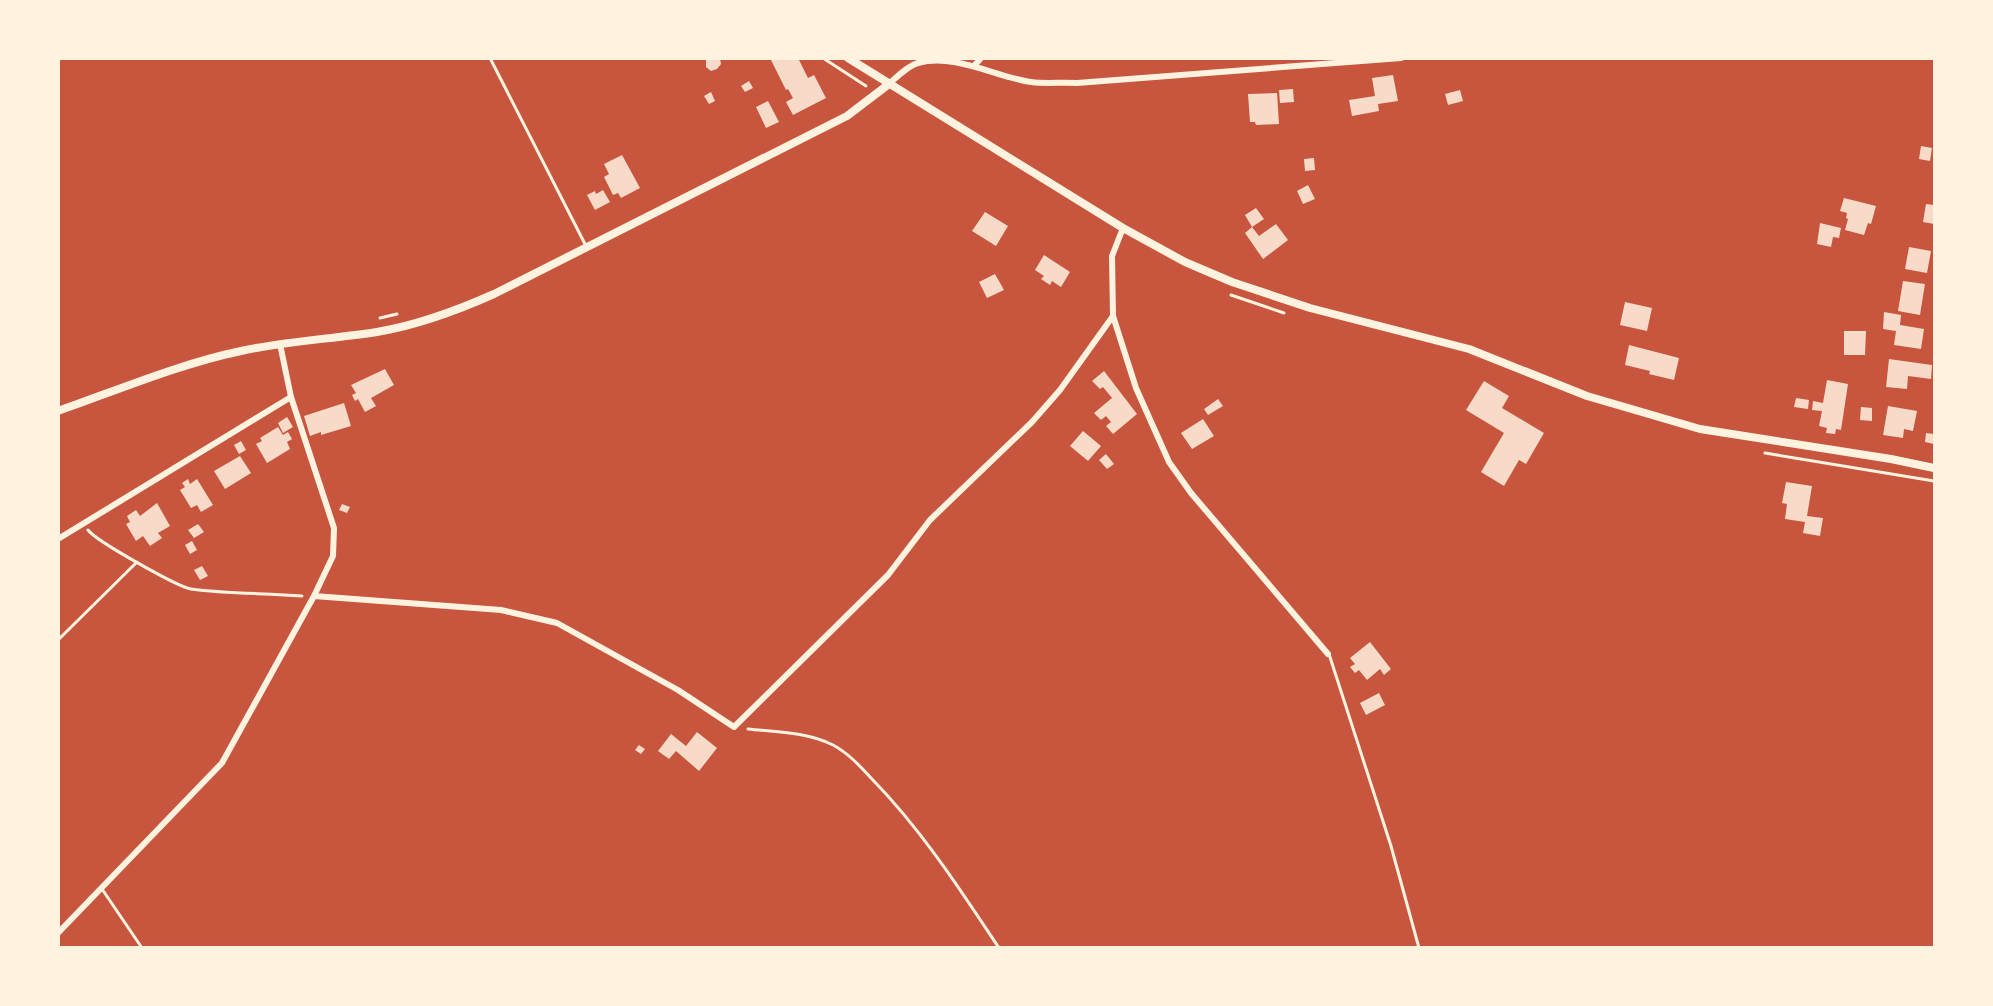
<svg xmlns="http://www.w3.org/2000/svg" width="1993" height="1006" viewBox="0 0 1993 1006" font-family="'Work Sans',sans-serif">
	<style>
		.building { fill: #f7dbc8 }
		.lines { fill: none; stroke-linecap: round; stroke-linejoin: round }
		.path { stroke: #fff3e0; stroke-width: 3 }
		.service { stroke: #fff3e0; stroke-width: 3 }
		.minor { stroke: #fff3e0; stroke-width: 6 }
		.tertiary { stroke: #fff3e0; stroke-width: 8 }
	</style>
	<rect width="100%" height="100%" fill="#c8553d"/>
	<path class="building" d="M706 58H720L721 64 717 69 711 71 706 67Z
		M770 58H798L808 78 814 75 826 98 793 115 786 102 793 98 788 89 786 90Z
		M1393 75 1398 101 1378 104 1379 111 1352 116 1349 100 1375 96 1372 78Z
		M749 81 753 88 745 92 741 86Z
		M1293 89 1294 102 1280 103 1279 90Z
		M1460 90 1463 101 1448 105 1445 94Z
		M711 92 715 101 709 104 704 96Z
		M1277 93 1279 124 1256 125 1255 122H1250L1248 94Z
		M768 101 779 122 766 128 756 107Z
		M1921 146 1932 148 1930 161 1919 159Z
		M622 155 640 188 621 198 618 193 613 195 604 177 609 174 604 164Z
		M1314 158 1315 170 1305 171 1304 159Z
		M1308 185 1315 199 1303 204 1297 191Z
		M603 190 610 202 595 210 587 195 595 191 596 194Z
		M1844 198 1876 206 1871 224 1868 223 1864 235 1845 230 1848 219 1846 218 1847 213 1840 211Z
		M1926 204 1934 205V224L1923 222Z
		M1256 208 1264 219 1252 227 1245 215Z
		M985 212 1008 226 996 246 972 231Z
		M1820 223 1841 228 1839 238 1833 237 1831 247 1817 244Z
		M1276 224 1288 240 1263 259 1245 233 1252 227 1259 236Z
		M1909 247 1931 251 1927 273 1905 269Z
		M1044 255 1070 272 1061 287 1052 281 1050 285 1041 279 1044 276 1035 270Z
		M995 274 1004 290 987 298 979 282Z
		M1903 281 1925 284 1920 315 1898 311Z
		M1625 302 1652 308 1647 331 1620 325Z
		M1884 312 1901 315 1900 325 1924 329 1921 349 1894 345 1896 331 1883 329Z
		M1844 331H1866L1865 355H1844Z
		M1629 345 1679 358 1674 380 1649 374 1650 371 1625 365Z
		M1889 359 1932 365 1931 379 1908 376 1907 389 1886 387Z
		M385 369 394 385 371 398 376 406 365 412 358 399 355 401 352 395 356 393 351 385Z
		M1104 371 1137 414 1113 434 1106 426 1111 422 1106 416 1101 420 1094 413 1112 398 1103 387 1100 389 1092 381Z
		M1827 380 1848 384 1841 430 1836 429 1835 434 1826 433 1827 428 1819 426 1822 411 1812 410 1813 401 1823 403Z
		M1484 381 1509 396 1502 408 1544 433 1526 464 1519 460 1504 486 1481 472 1504 433 1466 410Z
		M1796 398 1809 400 1808 409 1794 407Z
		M1218 399 1223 406 1208 415 1204 409Z
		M344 403 351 426 321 435V432L310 436 304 416Z
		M1888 406 1917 411 1913 431 1904 429 1903 438 1883 435Z
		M1861 407 1872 408V421L1860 420Z
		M287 417 293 427 283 433 278 423Z
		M1203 419 1214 436 1192 449 1181 433Z
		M278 427 283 435 288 432 292 439 287 442 290 449 267 463 256 444 262 441 260 438Z
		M1083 431 1101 446 1088 461 1070 446Z
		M1926 433 1934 434V444L1925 442Z
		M241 441 246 450 239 454 234 445Z
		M1106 454 1114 464 1107 469 1099 460Z
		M240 456 251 473 225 489 214 471Z
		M188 479 190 484 197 479 213 505 201 512 197 505 191 508 180 490 185 487 182 483Z
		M1786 482 1812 486 1807 516 1823 518 1820 536 1803 533 1805 522 1785 519 1787 504 1782 503Z
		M157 503 170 526 158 533 162 538 150 546 143 536 136 541 126 524 130 522 127 516 136 510 140 516Z
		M342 504 350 507 347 513 339 510Z
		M198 524 204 532 194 538 188 530Z
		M192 541 197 550 190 554 185 545Z
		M202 566 208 576 200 580 194 570Z
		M1370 642 1391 669 1384 675 1380 669 1367 680 1359 670 1355 673 1350 667 1355 664 1350 658Z
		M1379 693 1385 705 1366 715 1360 703Z
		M697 732 717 748 699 771 676 751 669 759 658 751 671 734 686 746Z
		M639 745 645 749 641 754 635 750Z"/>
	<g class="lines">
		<path class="path" d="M823 58 866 86
			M1231 295 1284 313
			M380 318 397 314
			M1765 453 1934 481
			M88 530C96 541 178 587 191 589 228 594 265 593 302 596
			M58 640 137 562
			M748 729C776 732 807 732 833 745 848 753 860 766 871 778 921 829 960 889 999 948"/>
		<path class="service" d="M490 58 586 246
			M1329 654 1391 846 1419 948
			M102 889 142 948"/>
		<path class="minor" d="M974 66 981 58
			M889 84C897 77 907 66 918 63 955 53 996 77 1031 82 1046 84 1062 82 1077 83L1401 58
			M1123 228 1112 256 1113 316 1136 388 1169 462 1191 493 1328 654
			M58 539 291 397
			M314 596 501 610 557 623 678 690 734 727 888 575 930 520 1032 422 1060 390 1113 316
			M58 933 222 763 314 596 333 556 334 528 291 397 280 344"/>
		<path class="tertiary" d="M848 58 1123 228 1185 262 1232 282 1310 308 1469 349 1587 396 1700 429 1891 459 1934 468
			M58 411C118 390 179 364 241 351 286 341 332 339 377 332 418 325 456 311 494 294L847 116 889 84"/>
	</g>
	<rect width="1993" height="1006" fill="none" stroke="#fff3e0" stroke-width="120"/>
</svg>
